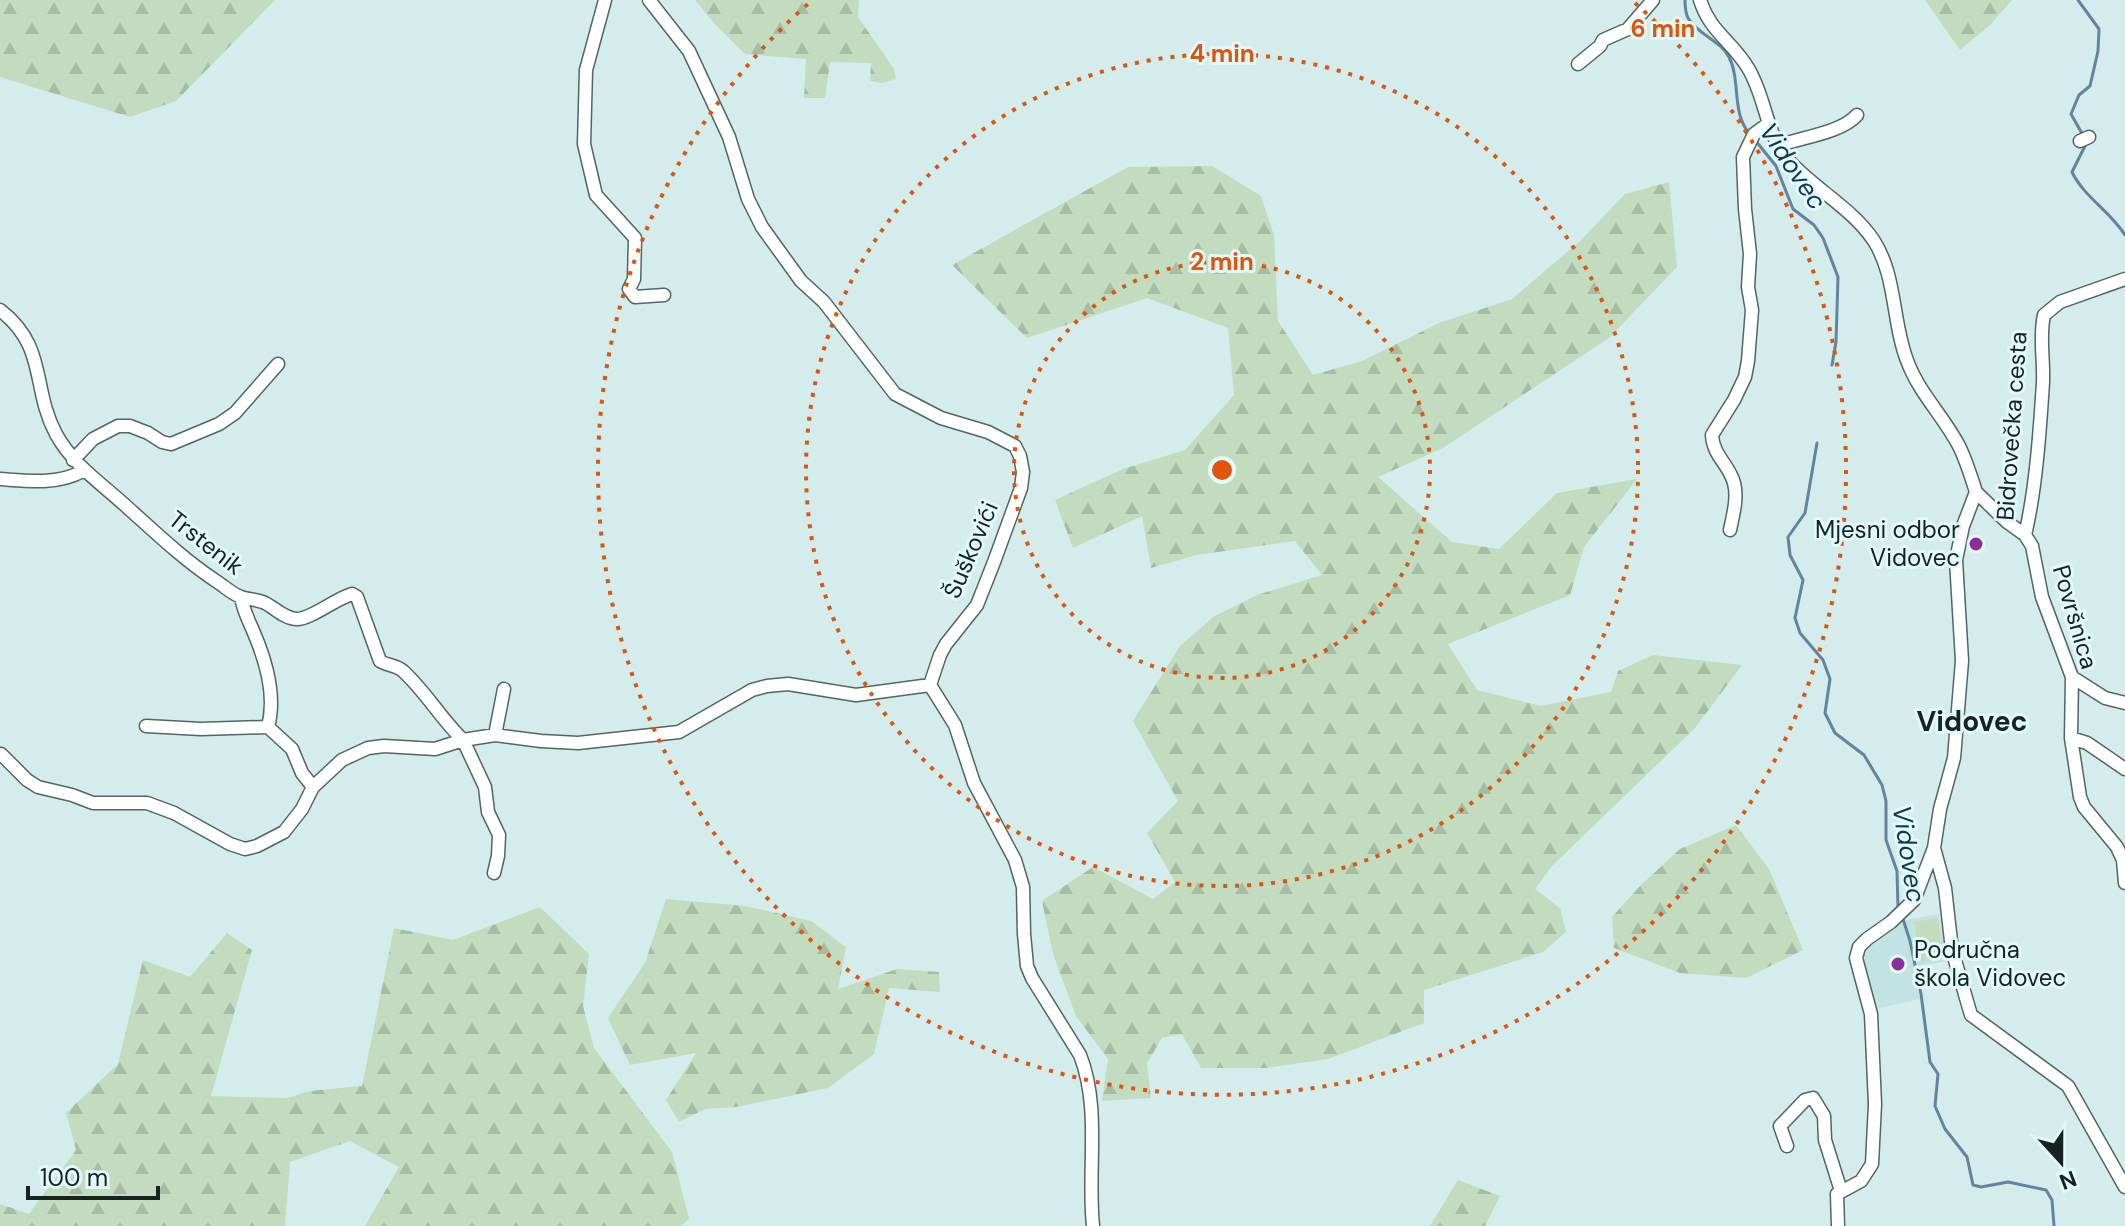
<svg xmlns="http://www.w3.org/2000/svg" width="2125" height="1226" viewBox="0 0 2125 1226" font-family="'DM Sans',sans-serif">
	<style>
		.built { fill: #c1e3e2 }
		.forest { fill: url(#forest-firs) }
		.garden { fill: #c3dcc0 }
		.lines { fill: none; stroke-linecap: round; stroke-linejoin: round }
		.stream { stroke: #6184a0; stroke-width: 3 }
		.minor-casing { stroke: #516665; stroke-width: 15 }
		.minor { stroke: #fff; stroke-width: 12 }
		.ring { fill: none; stroke: #de560d; stroke-width: 4; stroke-dasharray: 4 8 }
		.poi-dot { fill: #8e2f99; stroke: #e1f9f8; stroke-width: 3 }
		.labels { text-anchor: middle; stroke-width: 6; stroke-linejoin: round; paint-order: stroke }
		.street-label { font-size: 24px; fill: #192222; stroke: #e1f9f8 }
		.poi-label { font-size: 24px; fill: #192222; stroke: #e1f9f8; text-anchor: end }
		.water-label { font-size: 26px; font-style: italic; fill: #123551; stroke: #e1f9f8 }
		.quarter-label { font-size: 28px; font-weight: bold; fill: #192222; stroke: #e1f9f8 }
		.centre { fill: #de560d; stroke: #e1f9f8; stroke-width: 4 }
		.ring-label { font-size: 24px; text-anchor: middle; font-weight: bold; fill: #de560d; stroke: #e1f9f8; stroke-width: 6; stroke-linejoin: round; paint-order: stroke }
	</style>
	<defs>
		<pattern id="forest-firs" width="22" height="20" patternUnits="userSpaceOnUse" patternTransform="scale(2)"><rect width="22" height="20" fill="#c3dcc0"/><path d="M5 1l3.5 6h-7zM16 11l3.5 6h-7z" fill="#a7bca5"/></pattern>
	</defs>
	<rect width="100%" height="100%" fill="#d4eceb"/>
	<path class="built" d="M1939 914 1947 961 1913 967 1920 999 1875 1009 1864 959 1869 947 1907 920Z"/>
	<path class="forest" d="M0 0H275L176 101 130 117 0 77Z
		M695 0H859L858 17 894 69 896 79 882 83 870 81 871 63 830 62 825 98H804L806 59 745 54 714 23Z
		M1925 0H2012L1990 25 1960 50Z
		M1212 166 1261 196 1274 235 1278 321 1313 375 1362 361 1439 323 1512 299 1580 241 1625 194 1669 182 1677 267 1609 338 1443 448 1378 477 1452 542 1499 549 1557 493 1637 479 1584 547 1570 595 1448 644 1477 690 1541 706 1611 692 1618 671 1653 655 1742 665 1695 728 1552 866 1535 889 1560 908 1566 932 1543 952 1424 990V1023L1328 1059 1267 1068H1201L1182 1034 1162 1038 1147 1063 1151 1098 1102 1101 1108 1059 1076 1016 1053 954 1042 901 1093 867 1153 899 1175 882 1147 833 1178 801 1133 721 1180 646 1213 617 1257 595 1322 575 1295 541 1197 555 1151 568 1142 516 1073 548 1055 500 1123 469 1185 450 1234 395 1228 328 1147 298 1027 338 952 265 1128 167Z
		M1736 825 1769 869 1803 950 1746 978 1680 973 1614 948 1612 917 1640 886 1680 849Z
		M666 899 745 906 811 921 846 947 838 989 897 969 939 972 940 992 889 988 874 1054 828 1088 736 1107 705 1109 679 1122 666 1100 696 1053 630 1065 608 1018 645 963Z
		M540 907 589 954 583 1006 594 1048 672 1152 689 1219 681 1226H365L399 1167 350 1141 290 1162 285 1226H0V1204L29 1214 76 1150 66 1113 118 1064 143 960 190 977 227 933 252 950 211 1096 287 1098 310 1091 362 1086 394 928 453 940Z
		M1458 1180 1500 1196 1485 1226H1430Z"/>
	<path class="garden" d="M1937 918 1945 958 1921 962 1914 922Z"/>
	<g class="lines">
		<path class="stream" d="M1685 0C1685 5 1686 14 1688 18 1697 34 1721 41 1729 57 1741 80 1731 114 1750 134
			M2078 0 2099 29 2098 51 2090 86 2079 95 2071 114 2084 137
			M1755 140 1776 166 1793 209 1814 225 1823 238 1838 277 1836 342 1832 365
			M2086 144 2072 172C2084 197 2110 211 2125 235
			M1817 443 1805 513 1788 537 1790 555 1803 580 1795 618 1800 633 1823 660 1830 679 1825 713 1835 733 1864 755 1882 785 1886 801V840L1897 871 1898 908
			M1903 919 1910 941 1921 994 1930 1062 1938 1074 1935 1106 1945 1129 1967 1157 1973 1185 1981 1187 2008 1182 2046 1190 2052 1200 2054 1226"/>
		<defs>
			<path id="minor" d="M605 0 586 70 584 144 596 195 635 238 634 279 629 289 635 297 664 295
				M649 0 689 51 729 137 748 199 762 227 801 281 824 302 895 394 941 418 988 432 1015 446 1020 456 1023 472 1021 488 994 562 977 605 946 644 940 655 930 685 955 725 974 783 1015 860 1023 887 1024 934 1027 966 1032 978 1080 1055C1101 1108 1087 1170 1093 1226
				M1700 0C1710 32 1732 41 1748 68 1766 97 1766 137 1790 162 1816 190 1853 209 1874 241 1897 277 1892 324 1908 363 1920 394 1944 417 1959 446 1966 460 1971 476 1976 492L1963 526 1956 560 1962 661 1954 758 1940 809 1934 848 1914 900 1891 922 1867 939 1859 947 1856 958 1871 1014 1875 1104 1872 1164 1861 1181 1837 1194 1838 1226
				M1578 64 1600 46 1603 40 1628 29 1653 0
				M2080 141 2089 137
				M1778 146C1802 137 1841 133 1857 115
				M0 310C48 347 31 387 56 434 73 465 101 483 127 507 156 533 183 559 216 581 224 586 232 594 241 597 249 600 257 599 265 603 275 608 285 619 297 619 311 619 335 599 352 594L357 597 380 661C388 666 396 665 403 671 426 692 441 719 463 740L495 735 541 741 578 743 679 732 752 690 767 686 788 684 856 695 930 685
				M73 460 93 439 118 426H130L148 433 162 442 171 444 219 424 235 413 278 364
				M0 479C29 481 57 485 83 471
				M1976 492 2007 522 2025 535 2032 546 2042 597 2072 677 2071 738 2080 797 2084 807 2117 847 2123 860 2125 883
				M1730 530C1733 515 1738 498 1734 483 1729 464 1713 456 1712 435L1734 400 1745 377 1748 361 1752 310 1748 287 1750 254 1745 209 1743 157 1754 134 1769 123
				M2025 535C2036 489 2040 429 2043 382 2044 359 2039 337 2044 315L2060 302 2125 279
				M241 597C243 610 249 621 254 633 266 661 276 697 268 727
				M2072 677 2105 698 2125 703
				M146 726 201 729 268 727 292 749 302 773 313 787 342 760 368 748 384 746 435 749 463 740 485 787 488 812 499 835 498 856 494 873
				M495 735 504 689
				M2071 738 2087 743 2125 769
				M1 754 27 780 38 787 72 795 93 803H147L174 813 230 844 245 849 257 846 284 832 302 809 313 787
				M1934 848 1945 888 1952 950 1971 1015 2068 1086 2125 1187
				M1787 1146 1780 1126 1805 1100 1813 1098 1824 1116 1825 1140 1841 1191"/>
		</defs>
		<use href="#minor" class="minor-casing"/>
		<use href="#minor" class="minor"/>
	</g>
	<g class="ring">
		<circle cx="1222" cy="470" r="208"/>
		<circle cx="1222" cy="470" r="416"/>
		<path d="M1635 3A624 624 0 1 1 809 3"/>
	</g>
	<g class="poi-dot">
		<circle cx="1976" cy="544" r="8"/>
		<circle cx="1898" cy="964" r="8"/>
	</g>
	<g class="labels">
		<g class="street-label">
			<text transform="translate(2012 426) rotate(-86)" y="8">Bidrovečka cesta</text>
			<text transform="translate(206 543) rotate(38)" y="8">Trstenik</text>
			<text transform="translate(971 550) rotate(-67)" y="8">Šuškovići</text>
			<text transform="translate(2075 617) rotate(74)" y="8">Površnica</text>
		</g>
		<g class="poi-label">
			<text x="1960" y="538">Mjesni odbor<tspan x="1960" dy="28">Vidovec</tspan></text>
			<text x="1914" y="958" text-anchor="start">Područna<tspan x="1914" dy="28">škola Vidovec</tspan></text>
		</g>
		<g class="water-label">
			<text transform="translate(1793 166) rotate(56)" y="9">Vidovec</text>
			<text transform="translate(1909 854) rotate(81)" y="9">Vidovec</text>
		</g>
		<g class="quarter-label">
			<text x="1972" y="731">Vidovec</text>
		</g>
	</g>
	<circle cx="1222" cy="470" r="12" class="centre"/>
	<g class="ring-label">
		<text x="1663" y="37">6 min</text>
		<text x="1222" y="62">4 min</text>
		<text x="1222" y="270">2 min</text>
	</g>
	<g transform="translate(2061 1162) rotate(159)" stroke="#e1f9f8" stroke-width="6" paint-order="stroke">
	<path d="M0-6L14 30L0 20L-14 30Z" fill="#192222"/>
	<text y="-12" font-size="22" font-weight="bold" text-anchor="middle" fill="#192222">N</text>
	</g>
	<path d="M28 1186v12h130v-12" fill="none" stroke="#192222" stroke-width="4"/>
	<text x="40" y="1186" font-size="24" fill="#192222" stroke="#e1f9f8" stroke-width="6" paint-order="stroke">100 m</text>
</svg>
